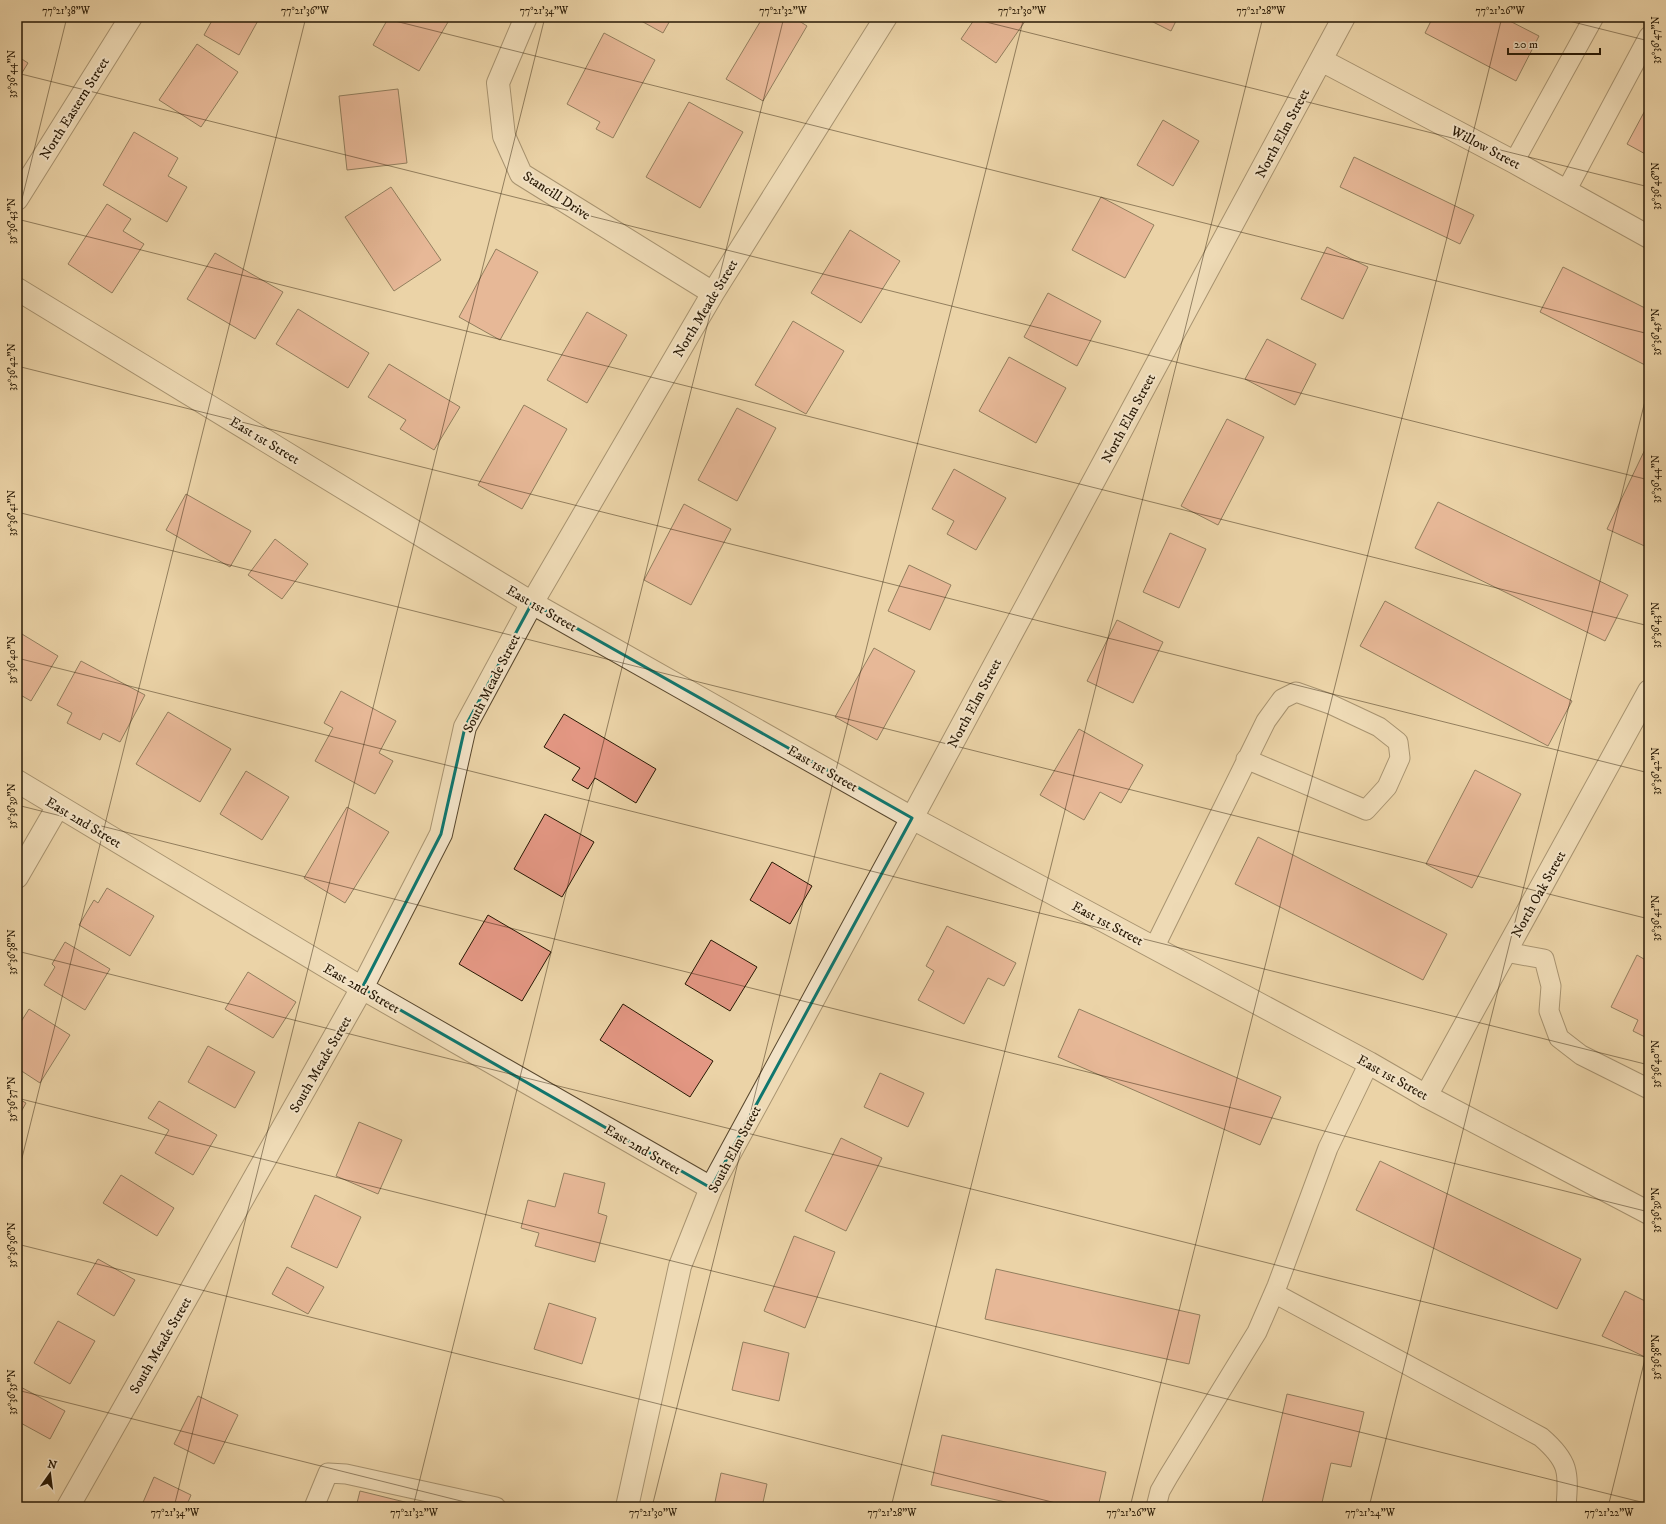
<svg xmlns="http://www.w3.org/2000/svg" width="1666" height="1524" viewBox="0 0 1666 1524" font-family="'IM FELL DW Pica',serif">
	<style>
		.building { fill: #e39783; stroke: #271804 }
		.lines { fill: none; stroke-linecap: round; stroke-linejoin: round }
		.service-casing { stroke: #58472d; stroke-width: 21 }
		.minor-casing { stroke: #58472d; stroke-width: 24 }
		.tertiary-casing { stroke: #58472d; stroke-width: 24 }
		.service { stroke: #f2e2c6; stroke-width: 19 }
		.minor { stroke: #f2e2c6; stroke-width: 22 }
		.tertiary { stroke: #f2e2c6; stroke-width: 22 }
		.marked { fill: none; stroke: #0f766e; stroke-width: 3; stroke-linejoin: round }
		.ticks { fill: none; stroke: #271804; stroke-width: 1; stroke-opacity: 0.45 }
		.labels { text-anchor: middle; stroke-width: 4; stroke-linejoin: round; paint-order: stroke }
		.street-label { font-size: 14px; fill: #271804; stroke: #f2e2c6 }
		.neatline { fill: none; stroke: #271804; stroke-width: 1.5 }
		.ticks-label { font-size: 10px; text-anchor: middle; fill: #271804 }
	</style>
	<rect width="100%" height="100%" fill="#ebd3a7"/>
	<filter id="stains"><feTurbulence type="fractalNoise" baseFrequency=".005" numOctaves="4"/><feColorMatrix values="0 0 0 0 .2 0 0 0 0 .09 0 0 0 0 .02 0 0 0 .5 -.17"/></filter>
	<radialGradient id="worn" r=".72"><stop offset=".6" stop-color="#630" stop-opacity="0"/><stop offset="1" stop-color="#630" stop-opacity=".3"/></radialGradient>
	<path class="building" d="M214 17H260L239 55 204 35Z
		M389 17H451L419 71 373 45Z
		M634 17H672L663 33Z
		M763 17H793L807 26 763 101 726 79Z
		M976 17H1028L996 63 961 39Z
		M1143 17H1178L1171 31Z
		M1433 17H1502L1539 36 1516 81 1425 33Z
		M604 33 655 60 613 138 596 129 600 122 567 104Z
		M197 44 238 72 201 127 159 100Z
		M17 56 28 63 17 81Z
		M398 89 407 163 347 170 339 96Z
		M689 102 743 132 700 208 646 177Z
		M1649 103V156L1627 144Z
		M1163 120 1199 141 1173 186 1137 165Z
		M134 132 178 158 168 176 187 187 167 222 103 185Z
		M1354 157 1474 215 1460 244 1340 187Z
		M391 187 441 260 394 291 345 217Z
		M1101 197 1154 225 1125 278 1072 250Z
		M107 204 131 219 123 231 144 244 112 293 68 264Z
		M850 230 900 261 861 323 811 293Z
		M1327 247 1368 267 1343 319 1301 299Z
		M496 249 538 272 500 340 459 317Z
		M215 253 283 292 255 339 187 299Z
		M1563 267 1649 310V367L1540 312Z
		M1048 293 1101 321 1077 366 1024 337Z
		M298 309 369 353 348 388 276 344Z
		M587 312 627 335 587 403 547 380Z
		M793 321 844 351 806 414 755 385Z
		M1267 339 1316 364 1295 405 1245 379Z
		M1009 357 1066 388 1036 443 979 411Z
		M389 364 460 407 434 450 400 429 406 420 368 397Z
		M524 405 567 429 522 509 478 485Z
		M737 408 776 428 737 501 698 480Z
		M1227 419 1264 437 1218 525 1181 506Z
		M1649 441V548L1607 529Z
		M954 469 1006 498 976 550 947 534 954 521 932 509Z
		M186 494 251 531 230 567 166 530Z
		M1438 502 1628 595 1605 641 1415 548Z
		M684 504 731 529 691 605 644 580Z
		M1170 533 1206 549 1179 608 1143 592Z
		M275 539 308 564 282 599 248 575Z
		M909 565 951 585 930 630 888 611Z
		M1385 601 1572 701 1548 746 1360 646Z
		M1117 620 1163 642 1133 703 1087 681Z
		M17 631 58 656 31 701 17 693Z
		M874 648 915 671 877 740 835 717Z
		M81 661 145 695 120 742 103 733 100 740 67 723 72 713 57 705Z
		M341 691 396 721 379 753 393 761 375 794 315 761 333 728 324 723Z
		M168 712 231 749 200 802 136 764Z
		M564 714 656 769 636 803 595 778 588 789 572 780 580 768 544 747Z
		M1079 729 1143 765 1121 803 1100 792 1084 820 1040 795Z
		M1475 770 1521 794 1472 888 1426 864Z
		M246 771 289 797 262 840 220 814Z
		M347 807 389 832 345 903 304 878Z
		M545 814 594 842 562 897 514 869Z
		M1258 837 1447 934 1423 980 1235 884Z
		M772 862 812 886 790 924 750 900Z
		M107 888 154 916 130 956 79 925 94 900 98 903Z
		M488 915 551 952 522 1001 459 964Z
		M947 926 1016 963 1004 986 988 978 964 1024 918 1000 934 971 926 966Z
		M711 940 757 967 730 1011 685 984Z
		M65 942 110 969 85 1010 44 985 55 967 52 964Z
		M1637 955 1649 962V1039L1633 1031 1638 1020 1611 1007Z
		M248 972 296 1002 273 1038 225 1009Z
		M623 1004 713 1061 690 1097 600 1040Z
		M29 1009 70 1035 40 1083 17 1068V1028Z
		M1079 1009 1281 1097 1260 1145 1058 1057Z
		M208 1046 255 1072 235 1108 188 1082Z
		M880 1073 924 1093 908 1127 864 1107Z
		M17 1098 26 1103 17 1119Z
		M159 1101 217 1135 193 1175 155 1153 169 1130 148 1118Z
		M359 1122 402 1140 378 1194 336 1176Z
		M841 1138 882 1158 846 1231 805 1211Z
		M1380 1161 1581 1259 1557 1309 1356 1210Z
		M564 1173 605 1183 598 1213 607 1216 595 1262 535 1246 539 1233 521 1228 528 1200 555 1207Z
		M121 1175 174 1208 157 1236 103 1203Z
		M315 1195 361 1217 337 1268 291 1247Z
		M794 1236 835 1252 805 1328 764 1311Z
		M98 1259 135 1280 114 1316 77 1294Z
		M287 1267 324 1287 308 1314 272 1294Z
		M996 1269 1200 1315 1189 1364 985 1319Z
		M1625 1291 1649 1303V1359L1602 1336Z
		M549 1303 596 1318 582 1364 534 1349Z
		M58 1321 95 1341 70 1384 34 1363Z
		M743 1342 789 1353 779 1401 732 1390Z
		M17 1385 65 1411 50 1439 17 1421Z
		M1287 1394 1364 1412 1351 1467 1331 1463 1321 1507H1261Z
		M198 1396 238 1415 214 1464 174 1444Z
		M942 1435 1106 1472 1098 1507H1027L931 1485Z
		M721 1473 767 1484 762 1507H714Z
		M154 1477 191 1495 186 1507H141Z
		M360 1491 425 1507H356Z"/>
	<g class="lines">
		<defs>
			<path id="service" d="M1514 162 1594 17
				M1566 191 1649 36
				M1154 948 1266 721 1282 699 1296 692 1330 704 1379 727 1398 742 1400 758 1387 787 1366 810 1246 759
				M1505 952 1544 959 1551 986 1549 1011 1559 1038 1581 1055 1649 1089
				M1274 1293 1541 1437C1569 1461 1569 1472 1566 1507
				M314 1507 328 1473 346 1474 496 1507
				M1156 1507 1160 1491 1168 1477 1257 1332 1277 1286 1328 1148 1369 1063"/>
			<path id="minor" d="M526 17 498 83 504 136 521 174 713 293
				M1321 60 1514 162 1649 237
				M17 199 131 17
				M17 781 362 988 711 1188
				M912 818 1344 17
				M17 877 58 806
				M1426 1096 1649 691
				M68 1507 362 988 441 834 465 727 532 603 713 293 886 17"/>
			<path id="tertiary" d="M17 289 532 603 912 818 1369 1063 1426 1096 1649 1213
				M627 1507 680 1266 711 1188 912 818"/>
		</defs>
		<use href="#service" class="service-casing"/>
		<use href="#minor" class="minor-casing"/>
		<use href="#tertiary" class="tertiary-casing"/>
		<use href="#service" class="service"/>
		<use href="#minor" class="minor"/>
		<use href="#tertiary" class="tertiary"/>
	</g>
	<path d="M0 0H1666V1524H0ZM532 603 912 818 711 1188 362 988 441 834 465 727Z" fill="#ebd3a7" fill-opacity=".55" fill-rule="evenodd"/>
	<path class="marked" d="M532 603 912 818 711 1188 362 988 441 834 465 727Z"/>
	<path class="ticks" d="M379 17 1649 334M966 17 1649 187M1553 17 1649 41M17 73 1649 480M17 219 67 17M17 219 1649 626M17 366 1649 773M17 512 1649 919M17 658 1649 1065M17 805 1649 1212M17 951 1649 1358M17 1098 1649 1504M17 1178 306 17M17 1244 1072 1507M17 1390 485 1507M174 1507 545 17M413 1507 784 17M652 1507 1024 17M891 1507 1263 17M1130 1507 1502 17M1369 1507 1649 385M1608 1507 1649 1343"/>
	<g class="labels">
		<g class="street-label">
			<text transform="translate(74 108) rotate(-58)" y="5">North Eastern Street</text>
			<text transform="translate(1282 133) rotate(-62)" y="5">North Elm Street</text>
			<text transform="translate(1486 147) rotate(28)" y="5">Willow Street</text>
			<text transform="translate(557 195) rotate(33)" y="5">Stancill Drive</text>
			<text transform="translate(705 308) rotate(-59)" y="5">North Meade Street</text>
			<text transform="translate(1128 418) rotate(-62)" y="5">North Elm Street</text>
			<text transform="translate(265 440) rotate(31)" y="5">East 1st Street</text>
			<text transform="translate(542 608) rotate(30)" y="5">East 1st Street</text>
			<text transform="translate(491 683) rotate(-63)" y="5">South Meade Street</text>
			<text transform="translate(974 703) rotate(-62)" y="5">North Elm Street</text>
			<text transform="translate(823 768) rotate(30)" y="5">East 1st Street</text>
			<text transform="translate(84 822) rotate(31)" y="5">East 2nd Street</text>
			<text transform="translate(1538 894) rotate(-61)" y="5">North Oak Street</text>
			<text transform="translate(1108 923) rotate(28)" y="5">East 1st Street</text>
			<text transform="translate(362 988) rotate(30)" y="5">East 2nd Street</text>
			<text transform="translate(320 1064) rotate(-60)" y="5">South Meade Street</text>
			<text transform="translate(1393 1077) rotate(29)" y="5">East 1st Street</text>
			<text transform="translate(643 1149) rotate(30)" y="5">East 2nd Street</text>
			<text transform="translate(734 1149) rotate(-62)" y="5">South Elm Street</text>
			<text transform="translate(160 1345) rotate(-60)" y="5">South Meade Street</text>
		</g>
	</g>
	<rect width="1666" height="1524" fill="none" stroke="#ebd3a7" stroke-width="44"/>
	<g transform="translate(50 1474) rotate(14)" stroke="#f2e2c6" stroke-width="3" paint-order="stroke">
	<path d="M0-3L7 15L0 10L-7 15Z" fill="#271804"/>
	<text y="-6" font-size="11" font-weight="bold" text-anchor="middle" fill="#271804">N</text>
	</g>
	<path d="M1508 48v6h92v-6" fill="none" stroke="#271804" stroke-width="2"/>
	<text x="1514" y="48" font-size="12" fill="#271804" stroke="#f2e2c6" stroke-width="3" paint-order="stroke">20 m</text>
	<rect x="22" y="22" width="1622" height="1480" class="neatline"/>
	<g class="ticks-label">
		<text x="66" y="14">77°21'38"W</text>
		<text x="305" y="14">77°21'36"W</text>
		<text x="544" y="14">77°21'34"W</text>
		<text x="783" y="14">77°21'32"W</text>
		<text x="1022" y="14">77°21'30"W</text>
		<text x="1261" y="14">77°21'28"W</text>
		<text x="1500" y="14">77°21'26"W</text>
		<text transform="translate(1655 40) rotate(-90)" y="4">35°36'47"N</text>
		<text transform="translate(11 74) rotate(-90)" y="4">35°36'44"N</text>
		<text transform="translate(1655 186) rotate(-90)" y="4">35°36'46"N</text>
		<text transform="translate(11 221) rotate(-90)" y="4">35°36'43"N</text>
		<text transform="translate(1655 332) rotate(-90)" y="4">35°36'45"N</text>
		<text transform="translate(11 367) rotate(-90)" y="4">35°36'42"N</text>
		<text transform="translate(1655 479) rotate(-90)" y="4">35°36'44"N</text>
		<text transform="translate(11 513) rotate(-90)" y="4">35°36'41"N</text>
		<text transform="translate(1655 625) rotate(-90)" y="4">35°36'43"N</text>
		<text transform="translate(11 660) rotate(-90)" y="4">35°36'40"N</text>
		<text transform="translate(1655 771) rotate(-90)" y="4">35°36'42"N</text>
		<text transform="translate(11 806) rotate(-90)" y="4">35°36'39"N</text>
		<text transform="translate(1655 918) rotate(-90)" y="4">35°36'41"N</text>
		<text transform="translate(11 952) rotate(-90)" y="4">35°36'38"N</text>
		<text transform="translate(1655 1064) rotate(-90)" y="4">35°36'40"N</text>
		<text transform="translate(11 1099) rotate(-90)" y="4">35°36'37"N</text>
		<text transform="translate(1655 1210) rotate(-90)" y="4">35°36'39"N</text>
		<text transform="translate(11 1245) rotate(-90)" y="4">35°36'36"N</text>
		<text transform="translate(1655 1357) rotate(-90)" y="4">35°36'38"N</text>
		<text transform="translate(11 1392) rotate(-90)" y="4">35°36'35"N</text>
		<text x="175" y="1516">77°21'34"W</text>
		<text x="414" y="1516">77°21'32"W</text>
		<text x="653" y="1516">77°21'30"W</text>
		<text x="892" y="1516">77°21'28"W</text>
		<text x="1131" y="1516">77°21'26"W</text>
		<text x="1370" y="1516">77°21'24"W</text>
		<text x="1609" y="1516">77°21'22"W</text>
	</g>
	<rect width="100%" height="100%" filter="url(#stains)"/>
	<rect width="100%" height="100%" fill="url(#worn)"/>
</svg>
